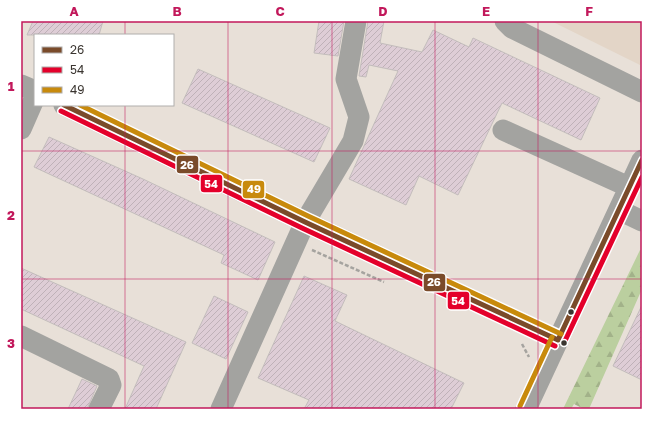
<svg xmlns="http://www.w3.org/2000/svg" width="663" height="430" viewBox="0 0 663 430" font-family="'Golos Text',sans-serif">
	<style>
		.built { fill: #e3d5c7 }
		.forest { fill: url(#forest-firs) }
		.building { fill: url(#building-hatch); stroke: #c3bdbc }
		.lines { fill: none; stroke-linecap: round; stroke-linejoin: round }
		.path { stroke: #a5a39f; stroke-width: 2.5; stroke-dasharray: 4 2; stroke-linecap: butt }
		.minor { stroke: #a3a3a0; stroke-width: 21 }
		.bus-1-casing { stroke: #fff; stroke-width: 8 }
		.bus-2-casing { stroke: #fff; stroke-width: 8 }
		.bus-3-casing { stroke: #fff; stroke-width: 8 }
		.bus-1 { stroke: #7a4b2a; stroke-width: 5 }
		.bus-2 { stroke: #e4002b; stroke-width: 5 }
		.bus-3 { stroke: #c88a0c; stroke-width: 5 }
		.grid { fill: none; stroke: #c2185b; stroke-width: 1; stroke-opacity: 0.55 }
		.bus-dot { fill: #3a3530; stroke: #fff; stroke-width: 1.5 }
		.line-badge { stroke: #fff; stroke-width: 1.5 }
		.badge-label { font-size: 11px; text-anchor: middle; font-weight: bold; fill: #fff }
		.neatline { fill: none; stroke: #c2185b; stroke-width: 1.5 }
		.grid-label { font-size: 13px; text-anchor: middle; font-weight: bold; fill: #c2185b }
	</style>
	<defs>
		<pattern id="forest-firs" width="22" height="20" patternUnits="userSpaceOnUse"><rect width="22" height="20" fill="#bbcf9f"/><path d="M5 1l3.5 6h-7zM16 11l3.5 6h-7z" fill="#a2b289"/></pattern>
		<pattern id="building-hatch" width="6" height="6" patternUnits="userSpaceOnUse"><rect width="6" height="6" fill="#decdd6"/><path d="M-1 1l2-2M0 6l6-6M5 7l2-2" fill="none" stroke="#bfb1b8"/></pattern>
	</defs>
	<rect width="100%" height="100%" fill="#e8e0d8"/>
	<path class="built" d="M551 21H642V61L640 65Z"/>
	<path class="forest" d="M640 250H642V289L589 409H584L574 404 571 409H563Z"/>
	<path class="building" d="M33 21H103L99 35H27Z
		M319 21H344L338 56 314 53Z
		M368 21H384L380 43 422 52 433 30 469 47 473 38 600 98 581 140 502 103 458 195 419 176 406 205 349 179 398 71 369 65 366 77 359 76Z
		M198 69 330 128 314 162 182 103Z
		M49 137 143 179 275 242 258 280 221 263 224 255 34 167Z
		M21 268 186 342 156 409H125L144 366 21 309Z
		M304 276 347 295 335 321 464 383 451 409H304L309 400 258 378Z
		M214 296 248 312 226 359 192 343Z
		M642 305V380L613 366Z
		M82 379 97 386 87 409H68Z"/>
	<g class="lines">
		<path class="path" d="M312 250 384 282
			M522 344 529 357"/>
		<path class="minor" d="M505 21 512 28 642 92
			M21 85 35 91
			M64 105 305 222 558 340
			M21 129 35 97
			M503 130 629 187
			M619 210 642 221
			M21 336 109 379 111 385 99 409
			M221 409 305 222 353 141 359 117 346 79 356 21
			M526 409 642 160"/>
		<defs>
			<path id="bus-1" d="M64 105 305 222 558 340
				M558 340 642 160"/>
			<path id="bus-2" d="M61 111 302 228 555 346
				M564 343 642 177"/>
			<path id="bus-3" d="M80 105 308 216 561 334
				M520 406 552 337"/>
		</defs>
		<use href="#bus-1" class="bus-1-casing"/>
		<use href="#bus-2" class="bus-2-casing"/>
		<use href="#bus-3" class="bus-3-casing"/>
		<use href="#bus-1" class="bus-1"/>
		<use href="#bus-2" class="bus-2"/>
		<use href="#bus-3" class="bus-3"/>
	</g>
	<path class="grid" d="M125 21V35M228 21V409M332 21V409M435 21V409M538 21V409M125 105V409M21 151H642M21 279H642"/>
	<g class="bus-dot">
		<circle cx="571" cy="312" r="3.5"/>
		<circle cx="564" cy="343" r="3.5"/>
	</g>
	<g class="line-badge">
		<rect x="176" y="155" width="23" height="19" rx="4" fill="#7a4b2a"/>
		<rect x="200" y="174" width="23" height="19" rx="4" fill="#e4002b"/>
		<rect x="242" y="180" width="23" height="19" rx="4" fill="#c88a0c"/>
		<rect x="423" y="273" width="23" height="19" rx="4" fill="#7a4b2a"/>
		<rect x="447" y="291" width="23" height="19" rx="4" fill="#e4002b"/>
	</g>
	<g class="badge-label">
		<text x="187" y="169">26</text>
		<text x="211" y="188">54</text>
		<text x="254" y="193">49</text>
		<text x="434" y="286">26</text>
		<text x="458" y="305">54</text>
	</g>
	<rect width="663" height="430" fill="none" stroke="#ffffff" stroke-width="44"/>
	<rect x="34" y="34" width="140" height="72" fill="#ffffff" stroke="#b0aeac"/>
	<rect x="42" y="47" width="20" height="6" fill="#7a4b2a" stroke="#b0aeac"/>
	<text x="70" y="54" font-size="12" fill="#3a3530">26</text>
	<rect x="42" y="67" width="20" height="6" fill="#e4002b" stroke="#b0aeac"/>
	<text x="70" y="74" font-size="12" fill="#3a3530">54</text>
	<rect x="42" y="87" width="20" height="6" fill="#c88a0c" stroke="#b0aeac"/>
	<text x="70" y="94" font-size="12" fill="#3a3530">49</text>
	<rect x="22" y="22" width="619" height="386" class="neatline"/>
	<g class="grid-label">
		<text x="74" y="16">A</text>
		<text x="177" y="16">B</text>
		<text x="280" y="16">C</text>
		<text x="383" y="16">D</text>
		<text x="486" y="16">E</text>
		<text x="589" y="16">F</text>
		<text x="11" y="91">1</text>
		<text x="11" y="220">2</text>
		<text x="11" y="348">3</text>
	</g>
</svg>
